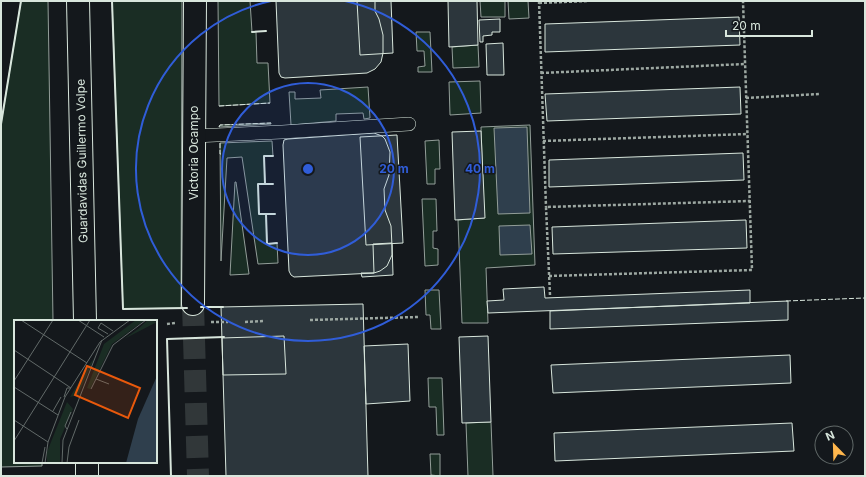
<svg xmlns="http://www.w3.org/2000/svg" width="866" height="477" viewBox="0 0 866 477" font-family="Inter,sans-serif">
	<style>
		.green { fill: #1a2d24; stroke: #939e99 }
		.water { fill: #2f3f4d; stroke: #939e99 }
		.building { fill: #2c363c; stroke: #d8e6dc }
		.lines { fill: none; stroke-linecap: round; stroke-linejoin: round }
		.secondary-tunnel { stroke: #313739; stroke-width: 22; stroke-dasharray: 22 11; stroke-linecap: butt }
		.lane-casing { stroke: #d8e6dc; stroke-width: 14 }
		.secondary-casing { stroke: #d8e6dc; stroke-width: 24 }
		.path { stroke: #9da8a2; stroke-width: 2.5; stroke-dasharray: 3 2; stroke-linecap: butt }
		.lane { stroke: #14181c; stroke-width: 13 }
		.secondary { stroke: #14181c; stroke-width: 22 }
		.fence { stroke: #d8e6dc; stroke-width: 1; stroke-dasharray: 5 2; stroke-linecap: butt }
		.wall { stroke: #d8e6dc; stroke-width: 2 }
		.ring { fill: none; stroke: #305dd8; stroke-width: 2 }
		.labels { text-anchor: middle; stroke-width: 3; stroke-linejoin: round; paint-order: stroke }
		.street-label { font-size: 12px; fill: #d8e6dc; stroke: #14181c }
		.inset-road { fill: none; stroke: #626a69; stroke-width: 1 }
		.view { fill: #e8590c; fill-opacity: 0.15; stroke: #e8590c; stroke-width: 2 }
		.inset-edge { fill: none; stroke: #d8e6dc; stroke-width: 2 }
		.centre { fill: #305dd8; stroke: #14181c; stroke-width: 2 }
		.ring-label { font-size: 12px; text-anchor: middle; font-weight: bold; fill: #305dd8; stroke: #14181c; stroke-width: 3; stroke-linejoin: round; paint-order: stroke }
	</style>
	<rect width="100%" height="100%" fill="#14181c"/>
	<path class="green" d="M21 1H48L53 321H15V462H42V466L1 467V124Z
		M112 1H182L181 308 123 309Z
		M218 1H250L252 32H256L257 63H268L270 103 219 106Z
		M480 1H505V17H481Z
		M508 1H528L529 18 509 19Z
		M416 32H430L432 72H418V67L425 66 424 51H417Z
		M478 45 479 67 453 68 452 47Z
		M480 81 481 113 450 115 449 82Z
		M368 87 370 118 364 119 363 113 336 114V121L291 125 289 92H295V99L321 98 320 90Z
		M271 123V124L219 127 220 125Z
		M530 125 535 265 486 268 488 323H462L458 220 484 218 481 127Z
		M439 140 440 169H435V184H427L425 141Z
		M272 141 273 156H264L265 184H258L259 214H266L267 244 277 243 278 263 258 264 242 157 227 158 221 261 220 143Z
		M235 182H236L249 274 230 275Z
		M422 199H436L437 231H433V248L438 249V265L425 266Z
		M425 290H439L441 329H431L430 315H426Z
		M428 378H442L444 435H437L436 407H429Z
		M491 422 493 476H468L466 423Z
		M430 454H440V476L431 475Z"/>
	<path class="water" d="M527 127 530 213 498 214 494 128Z
		M530 225 532 254 500 255 499 226Z"/>
	<path class="building" d="M276 1H375V11L379 19 383 35V53L381 62 375 69 367 73 285 78 281 77 279 73Z
		M357 1H391L393 53 360 55Z
		M448 1H477L478 45 449 47Z
		M739 17 740 45 545 52V24Z
		M500 19V32H492V35L483 36V42H480L479 20Z
		M503 43 504 75H487L486 44Z
		M740 87 741 114 547 121 545 94Z
		M481 131 485 218 455 220 452 132Z
		M374 133 382 136 385 139 390 152 389 175 384 189 385 210 391 226 392 246V255L387 266 380 271 374 273 294 277 291 275 289 271 283 145 284 140 288 139Z
		M397 135 403 243 366 245 360 137Z
		M743 153 744 180 549 187V160Z
		M746 220 747 248 553 254 552 227Z
		M392 243 393 275 362 277 361 273H374L373 244Z
		M544 287 545 298 750 290V303L488 313 487 301 504 300 503 289Z
		M788 301V320L550 329V311Z
		M363 304 368 476H226L221 307Z
		M284 336 286 374 223 375 222 338Z
		M488 336 491 422 462 423 459 337Z
		M408 344 410 401 366 404 364 346Z
		M790 355 791 383 553 393 551 365Z
		M792 423 794 451 555 461 554 433Z"/>
	<g class="lines">
		<path class="secondary-tunnel" d="M193 304 198 476"/>
		<defs>
			<path id="lane" d="M194 136 282 132 409 124"/>
			<path id="secondary" d="M78 1 85 321
				M193 304 195 1
				M87 462V476"/>
		</defs>
		<use href="#lane" class="lane-casing"/>
		<use href="#secondary" class="secondary-casing"/>
		<path class="path" d="M539 1 546 207
			M539 3 587 1
			M541 73 745 64
			M746 98 820 94
			M543 141 748 134
			M549 276 752 270 743 1
			M550 295 546 207 750 201
			M310 320 418 317
			M211 322H228
			M245 322 265 321
			M167 324 175 323"/>
		<use href="#lane" class="lane"/>
		<use href="#secondary" class="secondary"/>
		<path class="fence" d="M219 106 270 103
			M219 127 220 125 271 123
			M220 143V154H224
			M786 301 865 298"/>
		<path class="wall" d="M112 1 123 309 187 308
			M252 32 266 31
			M1 124 21 1
			M273 156H264L265 184H258L259 214H266L267 244 277 243
			M265 184H273
			M266 214H275
			M201 307H223
			M171 476 167 339 224 337"/>
	</g>
	<circle cx="308" cy="169" r="86" fill="#305dd8" fill-opacity=".12"/>
	<g class="ring">
		<circle cx="308" cy="169" r="86"/>
		<path d="M345 1A172 172 0 1 1 271 1"/>
	</g>
	<g class="labels">
		<g class="street-label">
			<text transform="translate(194 153) rotate(-90)" y="4">Victoria Ocampo</text>
			<text transform="translate(82 161) rotate(-91)" y="4">Guardavidas Guillermo Volpe</text>
		</g>
	</g>
	<g transform="translate(14 320)">
		<rect width="143" height="143" fill="#14181c"/>
		<path d="M122 0H131L98 24 76 69 73 68 90 24ZM134 0 143 2 110 19 124 9ZM80 39 64 75 56 77 77 42ZM53 82 59 89 46 119V143H33V132Z" fill="#1a2d24"/>
		<path d="M143 56V143H112L124 99Z" fill="#2f3f4d"/>
		<path class="inset-road" d="M7 0 73 43M64 0 90 17M94 14 84 8 87 3 99 11M0 30 57 68M82 59 95 64M0 61 39 0M0 67 44 95M77 69 99 25 132 0M50 77 53 68H56M39 91 47 77M0 100 34 122M53 109 51 106 57 92M0 121 76 0M28 143 31 127M31 143 34 122 51 77 86 22 116 0M48 143 49 120 88 20M53 143 55 127 65 100"/>
		<path class="view" d="M73 46 126 68 114 98 61 75Z"/>
		<rect width="143" height="143" class="inset-edge"/>
	</g>
	<circle cx="308" cy="169" r="6" class="centre"/>
	<g class="ring-label">
		<text x="394" y="173">20 m</text>
		<text x="480" y="173">40 m</text>
	</g>
	<rect width="866" height="477" fill="none" stroke="#d8e6dc" stroke-width="4"/>
	<g transform="translate(834 445) rotate(337)"><circle r="19" fill="#14181c" stroke="#626a69"/>
	<path d="M0-3L7 15L0 10L-7 15Z" fill="#ffb74d"/>
	<text y="-6" font-size="11" font-weight="bold" text-anchor="middle" fill="#d8e6dc">N</text>
	</g>
	<path d="M726 30v6h86v-6" fill="none" stroke="#d8e6dc" stroke-width="2"/>
	<text x="732" y="30" font-size="12" fill="#d8e6dc" stroke="#14181c" stroke-width="3" paint-order="stroke">20 m</text>
</svg>
